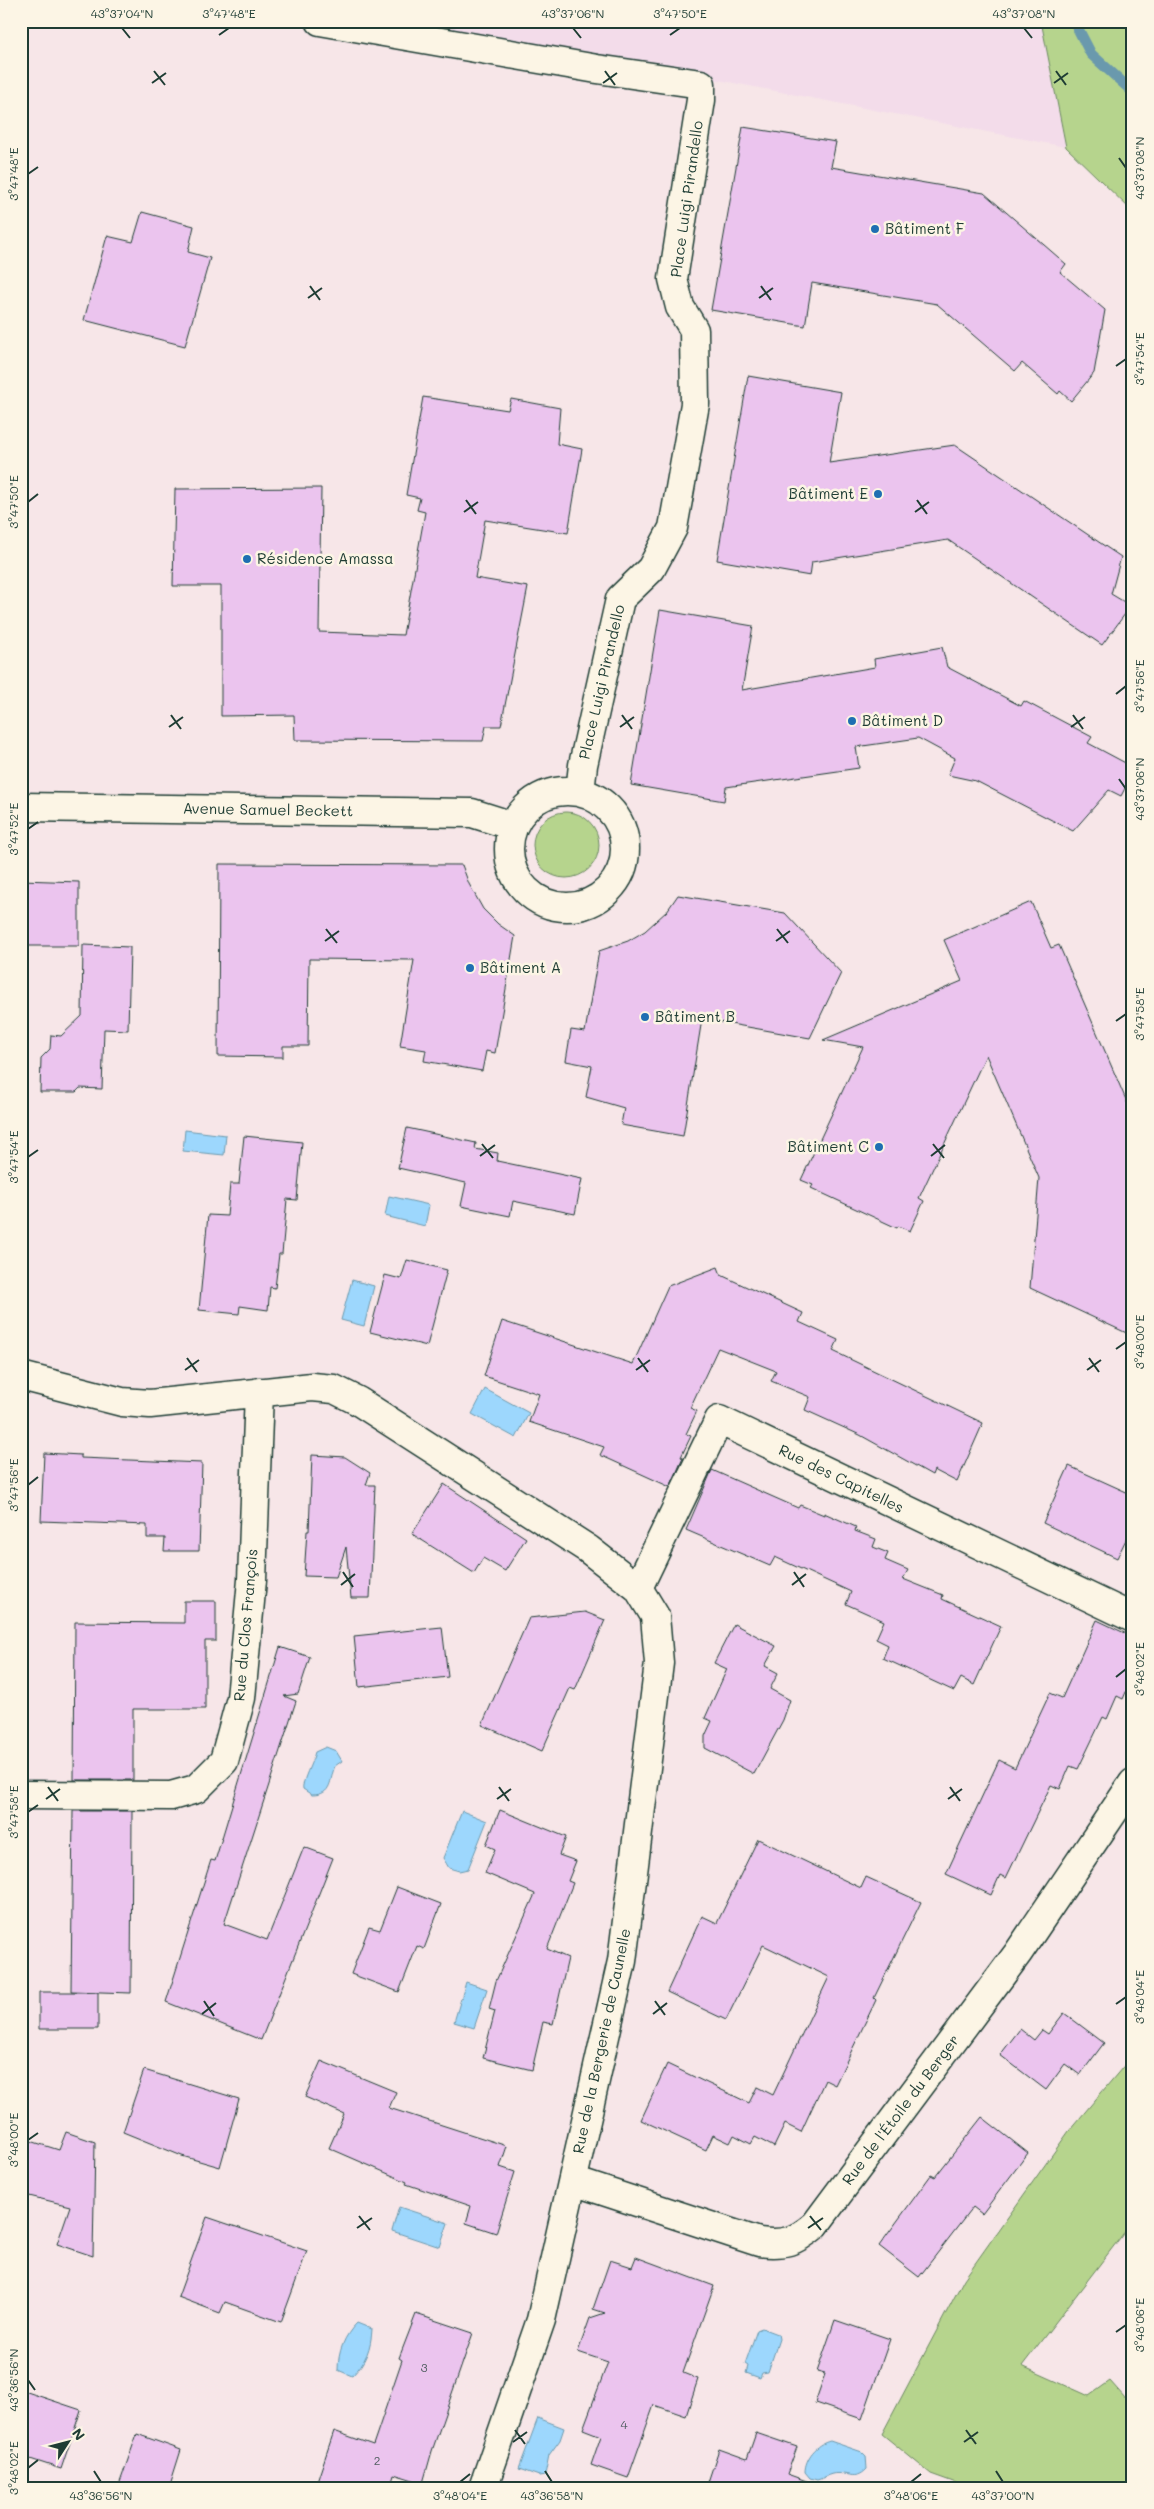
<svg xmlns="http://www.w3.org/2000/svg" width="1154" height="2509" viewBox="0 0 1154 2509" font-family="Mali,sans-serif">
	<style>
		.built { fill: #f3dcea }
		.green { fill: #b6d48d; stroke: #6a8860 }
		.water { fill: #9dd7fd; stroke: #6b99ad }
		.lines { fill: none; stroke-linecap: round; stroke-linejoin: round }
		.stream { stroke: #6b99ad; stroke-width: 11 }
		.building { fill: #ebc4ee; stroke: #1f3d34 }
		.street-casing { stroke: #1f3d34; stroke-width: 31 }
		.street { stroke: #fcf5e5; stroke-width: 28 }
		.ticks { fill: none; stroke: #1f3d34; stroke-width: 2 }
		.poi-dot { fill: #1f6fb2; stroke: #fcf5e5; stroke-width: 2 }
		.labels { text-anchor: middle; stroke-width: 5; stroke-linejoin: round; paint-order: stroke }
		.number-label { font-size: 12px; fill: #525f62 }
		.street-label { font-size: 15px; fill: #1f3d34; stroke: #fcf5e5 }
		.poi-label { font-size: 15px; fill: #1f3d34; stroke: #fcf5e5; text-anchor: start }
		.neatline { fill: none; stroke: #1f3d34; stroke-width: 2 }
		.ticks-label { font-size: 12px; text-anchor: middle; fill: #1f3d34 }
	</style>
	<rect width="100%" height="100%" fill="#f7e6e8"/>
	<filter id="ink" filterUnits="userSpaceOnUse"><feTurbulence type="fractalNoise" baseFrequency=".02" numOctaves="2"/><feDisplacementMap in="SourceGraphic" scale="10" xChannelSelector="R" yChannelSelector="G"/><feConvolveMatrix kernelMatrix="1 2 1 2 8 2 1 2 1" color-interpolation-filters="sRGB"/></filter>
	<g filter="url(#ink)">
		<path class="built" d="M411 21H1041L1066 147Z"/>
		<path class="green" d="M1041 21H1133V212L1066 147Z
			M533 845a33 33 0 1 1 66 0a33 33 0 1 1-66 0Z
			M1133 2055V2221L1022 2366 1089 2396 1110 2381 1133 2407V2488H970L931 2474 882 2434 964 2279 1069 2131Z"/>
		<path class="water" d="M185 1130 226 1135 224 1155 183 1151Z
			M389 1196 429 1205 425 1226 385 1216Z
			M352 1280 374 1286 364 1326 341 1320Z
			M485 1389 529 1413 516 1438 472 1414Z
			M326 1747 336 1751 342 1761 335 1766C329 1780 333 1795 312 1795L303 1789C301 1783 313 1761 315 1752Z
			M462 1811 487 1821 468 1869 459 1871 449 1868 443 1858Z
			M466 1982 487 1989 474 2028 454 2022Z
			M399 2207 448 2223 440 2247 392 2231Z
			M357 2323 372 2329C371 2348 366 2362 352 2376L338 2370C338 2352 344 2336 357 2323Z
			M762 2328 778 2334 779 2339 768 2372 762 2373 760 2378 746 2373 748 2366 745 2364 757 2330Z
			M538 2418 564 2428 560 2440 549 2455 545 2475 539 2476 519 2469Z
			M830 2441 862 2452 866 2456 867 2469C855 2482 846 2471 832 2474 827 2475 822 2479 817 2480L810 2478 805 2472C805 2458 817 2444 830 2441Z"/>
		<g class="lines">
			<path class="stream" d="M1074 21 1091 54 1133 92"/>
		</g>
		<path class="building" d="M743 127 836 142 831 167 984 193 1066 264 1060 272 1105 310 1094 373 1071 401 1060 391 1058 394 1022 363 1015 371 937 304 812 283 805 326 711 310Z
			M142 212 194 226 188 252 210 258 185 346 84 320 107 236 133 242Z
			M748 376 841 392 829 463 955 445 1121 557 1111 594 1131 606 1102 645 948 540 812 562 810 576 717 560Z
			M423 397 508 410 511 399 560 408 557 444 582 449 568 533 485 520 475 578 528 587 501 726H486L483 741 295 740 294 715 221 716V586H173L175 489 321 488 319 632 403 635 425 512 417 510 420 498 406 495Z
			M660 610 753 626 742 690 875 667 874 659 942 647 947 667 1021 706 1024 701 1092 737 1088 743 1133 767V773L1121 796 1109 790 1073 831 976 781 948 775 955 758 918 738 856 747 859 768 726 787 724 801 631 785Z
			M219 864 462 865 469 884 483 909 498 924 515 936 495 1053 486 1051 482 1071 424 1061 426 1050 400 1046 414 960 309 959 308 1046H283V1057L218 1056Z
			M21 880 79 882V946H21Z
			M678 895 785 913 841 973 810 1038 702 1019 683 1136 621 1125 624 1108 586 1097 592 1066 566 1061 571 1030 585 1032 599 951 628 941 645 931 667 911Z
			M1031 902 1051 948 1059 945 1133 1116V1336L1030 1288 1039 1178 986 1055 919 1198 924 1201 910 1231 898 1226 897 1228 811 1188 813 1185 801 1180 863 1047 823 1040 962 981 944 940Z
			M83 945 130 947 128 1030 104 1029 102 1089 80 1088 76 1092H40L41 1058 50 1049 51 1035 61 1036 82 1016Z
			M407 1128 476 1143 475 1149 498 1153 497 1161 582 1179 575 1214 513 1201 510 1216 461 1206 466 1183 398 1168Z
			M244 1136 302 1142 297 1200 287 1199 282 1254H279L275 1288 270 1287 268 1310 240 1306 239 1314 199 1310 208 1215 227 1216 230 1184H239Z
			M407 1260 447 1270 427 1346 370 1332 385 1275 401 1279Z
			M718 1267 721 1275 803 1313 799 1322 838 1340 833 1351 983 1423 957 1482 934 1470 932 1475 860 1435 805 1410 810 1397 771 1381 776 1371 718 1348 690 1408 697 1411 686 1434 691 1436 681 1457 683 1458 670 1487 600 1455 604 1447 529 1422 539 1394 484 1376 502 1321 633 1364 668 1286Z
			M44 1453 81 1455V1458L202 1463 199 1551H164L165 1538H147V1525L41 1521Z
			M312 1455 345 1457 370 1473 366 1485H375L370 1598H351L346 1547 336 1577 304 1576 307 1531H309Z
			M1069 1466 1133 1495V1525L1117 1558 1043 1523Z
			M712 1470 798 1508 800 1505 824 1515V1513L856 1527 855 1531 876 1539 873 1547 888 1553 885 1560 908 1570 903 1579 943 1595 942 1599 1001 1626 974 1685 961 1678 954 1691 883 1658 888 1645 876 1639 884 1621 846 1604 851 1592 775 1557 770 1566 686 1530Z
			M444 1484 526 1538 505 1571 483 1558 474 1573 412 1534Z
			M184 1601H216V1641H205V1709H133V1780H74L75 1622 184 1623Z
			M585 1612 605 1620 575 1690 570 1688 542 1751 482 1725 529 1618Z
			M1097 1620 1133 1637V1676L1123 1699 1117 1696 1107 1719 1103 1717 1078 1769 1070 1766 1060 1789 1051 1785 1006 1878 1000 1875 991 1895 946 1874 999 1760 1015 1768 1050 1693 1062 1698Z
			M734 1624 776 1646 765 1666 778 1673 770 1689 790 1700 783 1720 754 1774 705 1748V1736L712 1721 705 1718 727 1669 714 1663Z
			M442 1627 448 1677 359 1687 354 1636Z
			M280 1647 310 1657 298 1694 284 1696 296 1701 224 1924 267 1940 304 1847 333 1858 261 2040 166 2002 211 1860 215 1861Z
			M500 1810 566 1837 559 1855 576 1861 568 1881 573 1883 547 1949 568 1958 553 2024 543 2022 532 2070 483 2058 495 2011 489 2009 496 1981 535 1894 485 1873 495 1849 486 1845Z
			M73 1811H132L131 1993 71 1991Z
			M758 1839 861 1888 866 1877 921 1902 874 1998 876 2000 835 2085 825 2080 801 2132 785 2124 774 2147 755 2137 751 2144 734 2135 730 2143 713 2135 706 2150 641 2120 667 2064 749 2103 757 2087 773 2095 829 1977 763 1945 726 2020 667 1992 702 1916 717 1923Z
			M397 1887 441 1904 424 1949 417 1946 399 1992 351 1974 369 1927 380 1930Z
			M39 1992H98V2029H39Z
			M1064 2013 1104 2043 1080 2075 1065 2064 1046 2090 1000 2055 1020 2029 1034 2040 1042 2030 1048 2034Z
			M321 2061 396 2092 389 2108 507 2146 500 2167 515 2172 496 2233 466 2223 471 2206 406 2184 407 2182 329 2148 344 2114 305 2097Z
			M144 2070 239 2099 220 2167 182 2156 123 2132Z
			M982 2117 1028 2153 982 2214 973 2207 919 2277 879 2246 931 2175 935 2177Z
			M66 2132 95 2142 93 2256 57 2244 70 2206 21 2194V2138L59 2150Z
			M207 2217 307 2251 281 2322 225 2302 220 2313 178 2297Z
			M636 2257 714 2286 683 2373 698 2379 686 2416 654 2405 628 2478 591 2465 601 2436 583 2429 608 2362 578 2352 590 2318 605 2313 593 2309 610 2260 632 2267Z
			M416 2314 473 2333 432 2451 423 2483 394 2474 390 2488H315L334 2431 373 2445 402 2360 399 2358Z
			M835 2320 890 2339 862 2419 815 2403 825 2374 817 2372Z
			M21 2390 81 2410 61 2469 21 2456Z
			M756 2433 797 2447 787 2474 815 2484V2488H706L719 2449 747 2459Z
			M137 2434 181 2450 169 2488H118Z"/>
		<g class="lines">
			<defs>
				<path id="street" d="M320 21 597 69 701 84V100L673 279 680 307 694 330 695 404 673 528 651 569 620 599 583 765 580 792
					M509 849a58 58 0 1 1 116 0a58 58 0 1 1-116 0Z
					M21 807 472 813 513 826
					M21 1376 122 1402 150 1404 312 1387 334 1389 358 1401 588 1549 638 1588 655 1616 659 1663 622 1961 541 2320 483 2488
					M638 1588 719 1420 1133 1618
					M21 1795 171 1796 196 1789 224 1761 241 1698 252 1580 259 1392
					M573 2181 759 2242C784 2245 795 2242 815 2225L1018 1953 1133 1783"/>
			</defs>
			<use href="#street" class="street-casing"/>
			<use href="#street" class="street"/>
		</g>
	</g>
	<path class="ticks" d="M122 28 130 38M573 28 581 38M1024 28 1032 38M219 35 229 28M670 35 680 28M154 71 165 85M605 71 615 85M1056 71 1066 85M152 83 166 73M603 83 617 73M1054 83 1068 73M1119 158 1126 168M28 174 38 167M310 286 320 300M761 286 771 300M308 298 322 288M759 298 773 288M1116 366 1126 359M466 500 476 514M917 500 927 514M28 502 38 494M464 512 478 502M915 512 929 502M1116 694 1126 686M171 715 181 729M622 715 632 729M1073 715 1083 729M169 727 183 717M620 727 634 717M1071 727 1085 717M1119 779 1126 789M28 829 38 822M326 929 337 943M777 929 788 943M325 941 339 931M776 941 790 931M1116 1021 1126 1014M482 1144 493 1158M933 1144 944 1158M480 1156 495 1145M931 1156 945 1145M28 1157 38 1150M1116 1349 1126 1342M187 1358 197 1372M638 1358 648 1372M1089 1358 1099 1372M185 1370 199 1360M636 1370 650 1360M1087 1370 1101 1360M28 1485 38 1477M343 1572 353 1587M794 1572 804 1587M341 1585 355 1574M792 1585 806 1574M1116 1677 1126 1669M48 1787 58 1801M499 1787 509 1801M950 1787 960 1801M46 1799 60 1789M497 1799 511 1789M948 1799 962 1789M28 1812 38 1805M204 2001 214 2016M655 2001 665 2015M1116 2004 1126 1997M202 2014 216 2003M653 2014 667 2003M28 2140 38 2133M359 2216 370 2230M810 2216 821 2230M357 2228 372 2218M808 2228 823 2218M1116 2332 1126 2325M28 2380 35 2390M515 2430 525 2444M966 2430 976 2444M513 2442 527 2432M964 2442 978 2432M28 2468 38 2460M94 2471 101 2482M545 2471 552 2482M996 2471 1003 2482M460 2482 470 2474M911 2482 921 2474"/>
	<g class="poi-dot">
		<circle cx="875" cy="229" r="5"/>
		<circle cx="878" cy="494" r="5"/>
		<circle cx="247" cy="559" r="5"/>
		<circle cx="852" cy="721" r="5"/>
		<circle cx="470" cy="968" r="5"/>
		<circle cx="645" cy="1017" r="5"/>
		<circle cx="879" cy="1147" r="5"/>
	</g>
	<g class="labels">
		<g class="number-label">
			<text x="424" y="2372">3</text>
			<text x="624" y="2429">4</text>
			<text x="377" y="2465">2</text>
		</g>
		<g class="street-label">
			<text transform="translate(687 199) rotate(-82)" y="5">Place Luigi Pirandello</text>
			<text transform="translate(602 682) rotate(-77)" y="5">Place Luigi Pirandello</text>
			<text transform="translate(268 810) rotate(1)" y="5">Avenue Samuel Beckett</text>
			<text transform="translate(841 1479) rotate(26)" y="5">Rue des Capitelles</text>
			<text transform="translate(246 1625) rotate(-85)" y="5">Rue du Clos François</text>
			<text transform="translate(602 2041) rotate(-78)" y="5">Rue de la Bergerie de Caunelle</text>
			<text transform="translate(901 2110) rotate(-53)" y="5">Rue de l'Étoile du Berger</text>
		</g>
		<g class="poi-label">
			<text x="885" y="234">Bâtiment F</text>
			<text x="868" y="499" text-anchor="end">Bâtiment E</text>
			<text x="257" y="564">Résidence Amassa</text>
			<text x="862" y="726">Bâtiment D</text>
			<text x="480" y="973">Bâtiment A</text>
			<text x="655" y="1022">Bâtiment B</text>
			<text x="869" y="1152" text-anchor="end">Bâtiment C</text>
		</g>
	</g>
	<rect width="1154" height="2509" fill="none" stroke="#fcf5e5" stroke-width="55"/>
	<g transform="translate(68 2442) rotate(54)" stroke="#fcf5e5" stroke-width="4" paint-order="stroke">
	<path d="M0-4L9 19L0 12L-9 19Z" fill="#1f3d34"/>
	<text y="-8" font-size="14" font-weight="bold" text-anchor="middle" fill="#1f3d34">N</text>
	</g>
	<rect x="28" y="28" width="1098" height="2454" class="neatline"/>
	<g class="ticks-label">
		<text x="122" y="18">43°37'04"N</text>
		<text x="229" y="18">3°47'48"E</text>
		<text x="573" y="18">43°37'06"N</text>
		<text x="680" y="18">3°47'50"E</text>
		<text x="1024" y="18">43°37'08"N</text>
		<text transform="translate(1140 168) rotate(-90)" y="4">43°37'08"N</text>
		<text transform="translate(14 174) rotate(-90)" y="4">3°47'48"E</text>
		<text transform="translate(1140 359) rotate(-90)" y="4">3°47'54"E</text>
		<text transform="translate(14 502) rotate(-90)" y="4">3°47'50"E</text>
		<text transform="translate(1140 686) rotate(-90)" y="4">3°47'56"E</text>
		<text transform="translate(1140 789) rotate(-90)" y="4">43°37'06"N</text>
		<text transform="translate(14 829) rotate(-90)" y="4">3°47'52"E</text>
		<text transform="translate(1140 1014) rotate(-90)" y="4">3°47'58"E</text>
		<text transform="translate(14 1157) rotate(-90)" y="4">3°47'54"E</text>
		<text transform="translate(1140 1342) rotate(-90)" y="4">3°48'00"E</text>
		<text transform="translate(14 1485) rotate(-90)" y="4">3°47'56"E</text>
		<text transform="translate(1140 1669) rotate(-90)" y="4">3°48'02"E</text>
		<text transform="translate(14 1812) rotate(-90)" y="4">3°47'58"E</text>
		<text transform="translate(1140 1997) rotate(-90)" y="4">3°48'04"E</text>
		<text transform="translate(14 2140) rotate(-90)" y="4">3°48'00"E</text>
		<text transform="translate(1140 2325) rotate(-90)" y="4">3°48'06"E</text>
		<text transform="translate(14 2380) rotate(-90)" y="4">43°36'56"N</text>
		<text transform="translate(14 2468) rotate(-90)" y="4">3°48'02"E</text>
		<text x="101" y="2500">43°36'56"N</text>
		<text x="460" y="2500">3°48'04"E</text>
		<text x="552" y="2500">43°36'58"N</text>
		<text x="911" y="2500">3°48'06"E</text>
		<text x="1003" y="2500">43°37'00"N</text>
	</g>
</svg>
